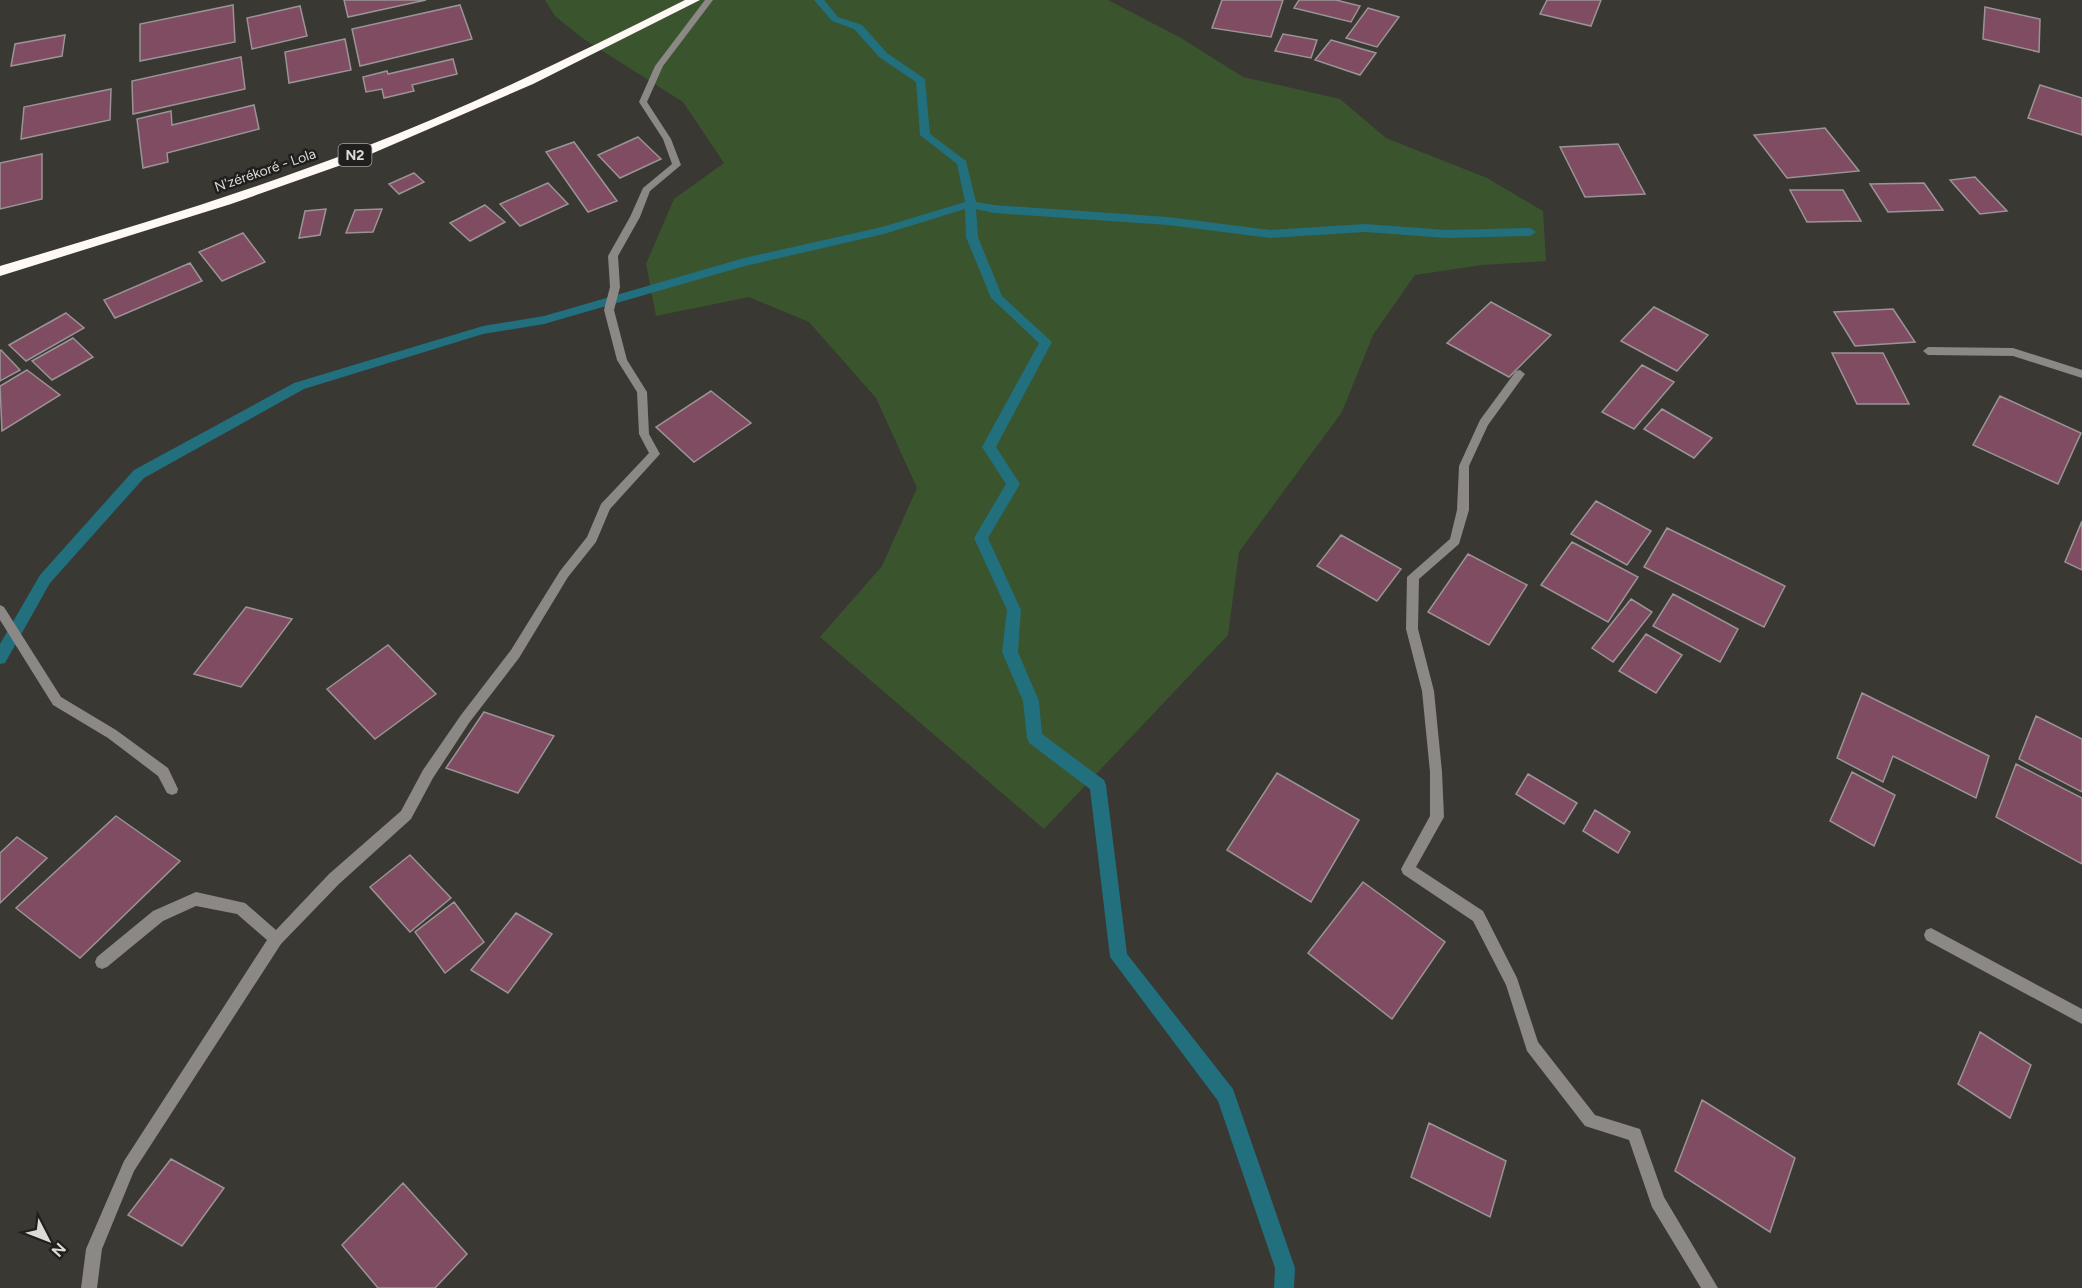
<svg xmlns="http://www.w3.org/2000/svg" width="2082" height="1288" viewBox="0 0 2082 1288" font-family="Figtree,sans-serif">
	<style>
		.green { fill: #3a542e }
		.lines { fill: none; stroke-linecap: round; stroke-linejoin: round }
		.stream { fill: #226f7d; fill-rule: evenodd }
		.building { fill: #804c62; stroke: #9a9496; stroke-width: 1.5 }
		.lane { fill: #8b8886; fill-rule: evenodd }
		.street { fill: #8b8886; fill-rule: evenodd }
		.highway { fill: #fef9f4; fill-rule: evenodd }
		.labels { text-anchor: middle; stroke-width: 5; stroke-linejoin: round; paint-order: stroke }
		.shield { fill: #201f1d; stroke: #a4a3a0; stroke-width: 1.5 }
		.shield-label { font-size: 14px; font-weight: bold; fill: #dcdbd8 }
		.far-street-label { font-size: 14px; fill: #dcdbd8; stroke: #201f1d }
	</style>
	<rect width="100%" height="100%" fill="#393833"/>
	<path class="green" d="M545 0H1108L1181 38 1243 77 1340 99 1386 138 1487 178 1543 211 1546 261 1482 265 1415 275 1373 335 1342 412 1239 552 1228 635 1044 829 820 637 882 566 917 488 876 398 809 322 749 297 656 316 646 264 674 199 724 163 683 102 582 38 555 16Z"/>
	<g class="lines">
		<path class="stream" d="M814 0H824L838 17 862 25 887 53 925 79 930 134 966 161 976 202 994 205 1168 217 1270 230 1365 224 1447 230 1530 228 1536 232 1530 236 1447 238 1365 232 1270 238 1168 225 994 213 976 209 978 237 1002 296 1052 342 996 447 1020 484 988 538 1021 610 1018 652 1039 701 1042 734 1104 780 1106 785 1127 954 1233 1089 1295 1268 1294 1288H1274L1275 1268 1218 1101 1110 957 1090 789 1029 743 1027 738 1023 701 1002 652 1007 610 974 538 1006 484 982 447 1039 343 991 298 966 237 965 209 884 234 745 266 544 324 483 334 304 389 144 478 50 583 5 663 0 664V644L40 575 134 470 294 383 483 326 544 316 744 258 882 227 965 202 957 164 920 135 916 82 879 57 854 29 832 21Z"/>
	</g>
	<path class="building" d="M344 0H426L348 17Z
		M1222 0H1283L1271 37 1212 28Z
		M1299 0H1336L1360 6 1351 22 1294 8Z
		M1547 0H1601L1591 26 1540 14Z
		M233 5 235 42 140 61V24Z
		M460 5 472 39 360 66 352 29Z
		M300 6 307 36 252 49 247 18Z
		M1985 7 2040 19 2039 52 1983 39Z
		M1368 8 1399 17 1377 47 1346 38Z
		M1283 34 1317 40 1311 58 1275 51Z
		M65 35 62 56 11 66 15 44Z
		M345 39 351 70 289 83 285 52Z
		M1331 40 1376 53 1360 75 1315 60Z
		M241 57 245 89 133 114 132 81Z
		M453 59 457 74 412 85 414 91 384 98 382 89 366 92 363 77 387 71 388 74Z
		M2040 85 2082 98V135L2028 118Z
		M111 89 110 120 21 139 24 107Z
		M254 105 259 129 167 153 168 162 143 168 137 119 171 111 172 125Z
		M1825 128 1859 171 1787 178 1754 135Z
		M638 137 661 159 620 178 598 155Z
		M574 142 617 201 588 212 546 152Z
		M1618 144 1645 194 1585 197 1560 147Z
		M42 154V199L0 209V163Z
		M414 173 424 182 399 194 389 184Z
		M1975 177 2007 211 1980 214 1950 180Z
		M548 183 568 204 520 226 500 204Z
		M1924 183 1943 210 1888 212 1870 184Z
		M1790 190H1843L1861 221 1807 222Z
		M485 205 505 222 470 241 450 223Z
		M326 209 320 235 299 238 305 211Z
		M382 209 373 232 346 233 355 210Z
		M243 233 265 262 222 281 199 252Z
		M190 263 202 281 115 318 104 300Z
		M1491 302 1551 335 1509 377 1447 343Z
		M1654 307 1708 335 1677 371 1621 341Z
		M1893 309 1915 342 1855 346 1834 312Z
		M66 313 84 328 26 361 9 345Z
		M73 338 93 357 52 380 32 361Z
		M1 350 20 370 0 381V351Z
		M1832 353H1883L1909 404H1857Z
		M1642 365 1674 382 1634 429 1602 412Z
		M27 370 60 395 2 431 0 386Z
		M711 391 751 423 694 462 656 427Z
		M2000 396 2081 433 2058 484 1973 445Z
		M1662 409 1712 438 1694 458 1644 429Z
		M1596 501 1651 531 1627 565 1571 534Z
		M2082 521V570L2065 562Z
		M1667 528 1785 586 1764 627 1644 567Z
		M1341 535 1401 569 1377 601 1317 566Z
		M1572 542 1638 577 1608 622 1541 585Z
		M1468 554 1527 585 1489 645 1428 612Z
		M1673 594 1738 629 1720 662 1653 626Z
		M1631 599 1652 612 1613 662 1592 648Z
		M246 607 292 619 241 687 194 674Z
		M1646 634 1682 655 1656 693 1619 671Z
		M388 645 436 694 375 739 327 689Z
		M1862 693 1989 756 1976 798 1893 756 1883 782 1837 758Z
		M484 712 554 736 518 793 446 768Z
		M2036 716 2082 739V792L2019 759Z
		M2016 764 2082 798V864L1996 817Z
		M1852 772 1895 795 1874 846 1830 821Z
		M1277 773 1359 820 1311 902 1227 850Z
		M1528 774 1577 803 1564 824 1516 794Z
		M1595 810 1630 832 1618 853 1583 831Z
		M116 816 180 861 80 958 16 908Z
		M17 837 47 858 0 903V853Z
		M410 855 451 898 410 932 370 887Z
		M1363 882 1445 942 1392 1019 1308 953Z
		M454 902 484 942 445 973 415 932Z
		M516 913 552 934 508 993 471 970Z
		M1980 1032 2031 1065 2010 1118 1958 1084Z
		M1702 1100 1795 1158 1770 1232 1675 1171Z
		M1429 1123 1506 1161 1490 1217 1411 1177Z
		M171 1159 224 1188 182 1246 128 1215Z
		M403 1183 467 1254 435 1288H378L342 1245Z"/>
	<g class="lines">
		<path class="lane" d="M705 0H713L663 66 647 102 671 139 681 165 650 191 640 217 618 256 620 287 614 310 627 360 647 392 649 434 660 454 610 509 596 542 568 577 519 658 469 723 433 778 411 819 339 884 281 944 134 1171 102 1249 97 1288H81L86 1249 124 1161 267 940 237 914 196 906 163 921 107 967 102 969 97 967 95 962 97 957 153 911 196 892 245 903 276 930 329 874 401 811 423 770 461 715 511 650 560 571 587 537 601 504 649 453 639 434 637 392 617 360 604 310 610 287 608 256 630 217 643 188 672 164 663 139 639 102 655 66Z
			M0 605 4 607 61 697 116 730 168 768 178 789 177 793 172 795 167 793 158 776 108 738 53 705 0 620Z"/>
		<path class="street" d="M1928 347 2013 348 2082 370V378L2013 356 1928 355 1923 351Z
			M1520 370 1525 374 1488 425 1469 466V510L1459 544 1419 579 1418 629 1434 691 1442 772 1444 817 1416 867 1483 911 1517 978 1538 1042 1595 1115 1640 1129 1664 1197 1718 1288H1701L1652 1207 1629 1140 1585 1126 1527 1051 1506 985 1473 921 1403 874 1401 869 1430 816V772L1422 691 1406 629 1407 577 1450 539 1457 510 1459 466 1480 420 1516 371Z
			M1931 928 2082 1009V1024L1926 940 1924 935 1926 930Z"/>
		<path class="highway" d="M685 0H700L533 84 364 157 231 204 0 276V266C119 231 238 195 354 151 468 108 577 54 685 0Z"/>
	</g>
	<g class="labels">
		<rect class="shield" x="338.5" y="144" width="33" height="22" rx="4.5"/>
		<g class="shield-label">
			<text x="355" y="160">N2</text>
		</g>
		<g class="far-street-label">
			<text transform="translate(265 170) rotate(-19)" y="5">N'zérékoré - Lola</text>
		</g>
	</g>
	<g transform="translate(48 1240) rotate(132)" stroke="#201f1d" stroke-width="4.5" paint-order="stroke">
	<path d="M0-4.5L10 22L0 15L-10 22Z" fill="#dcdbd8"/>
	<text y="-9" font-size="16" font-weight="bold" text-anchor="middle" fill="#dcdbd8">N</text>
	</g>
</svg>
